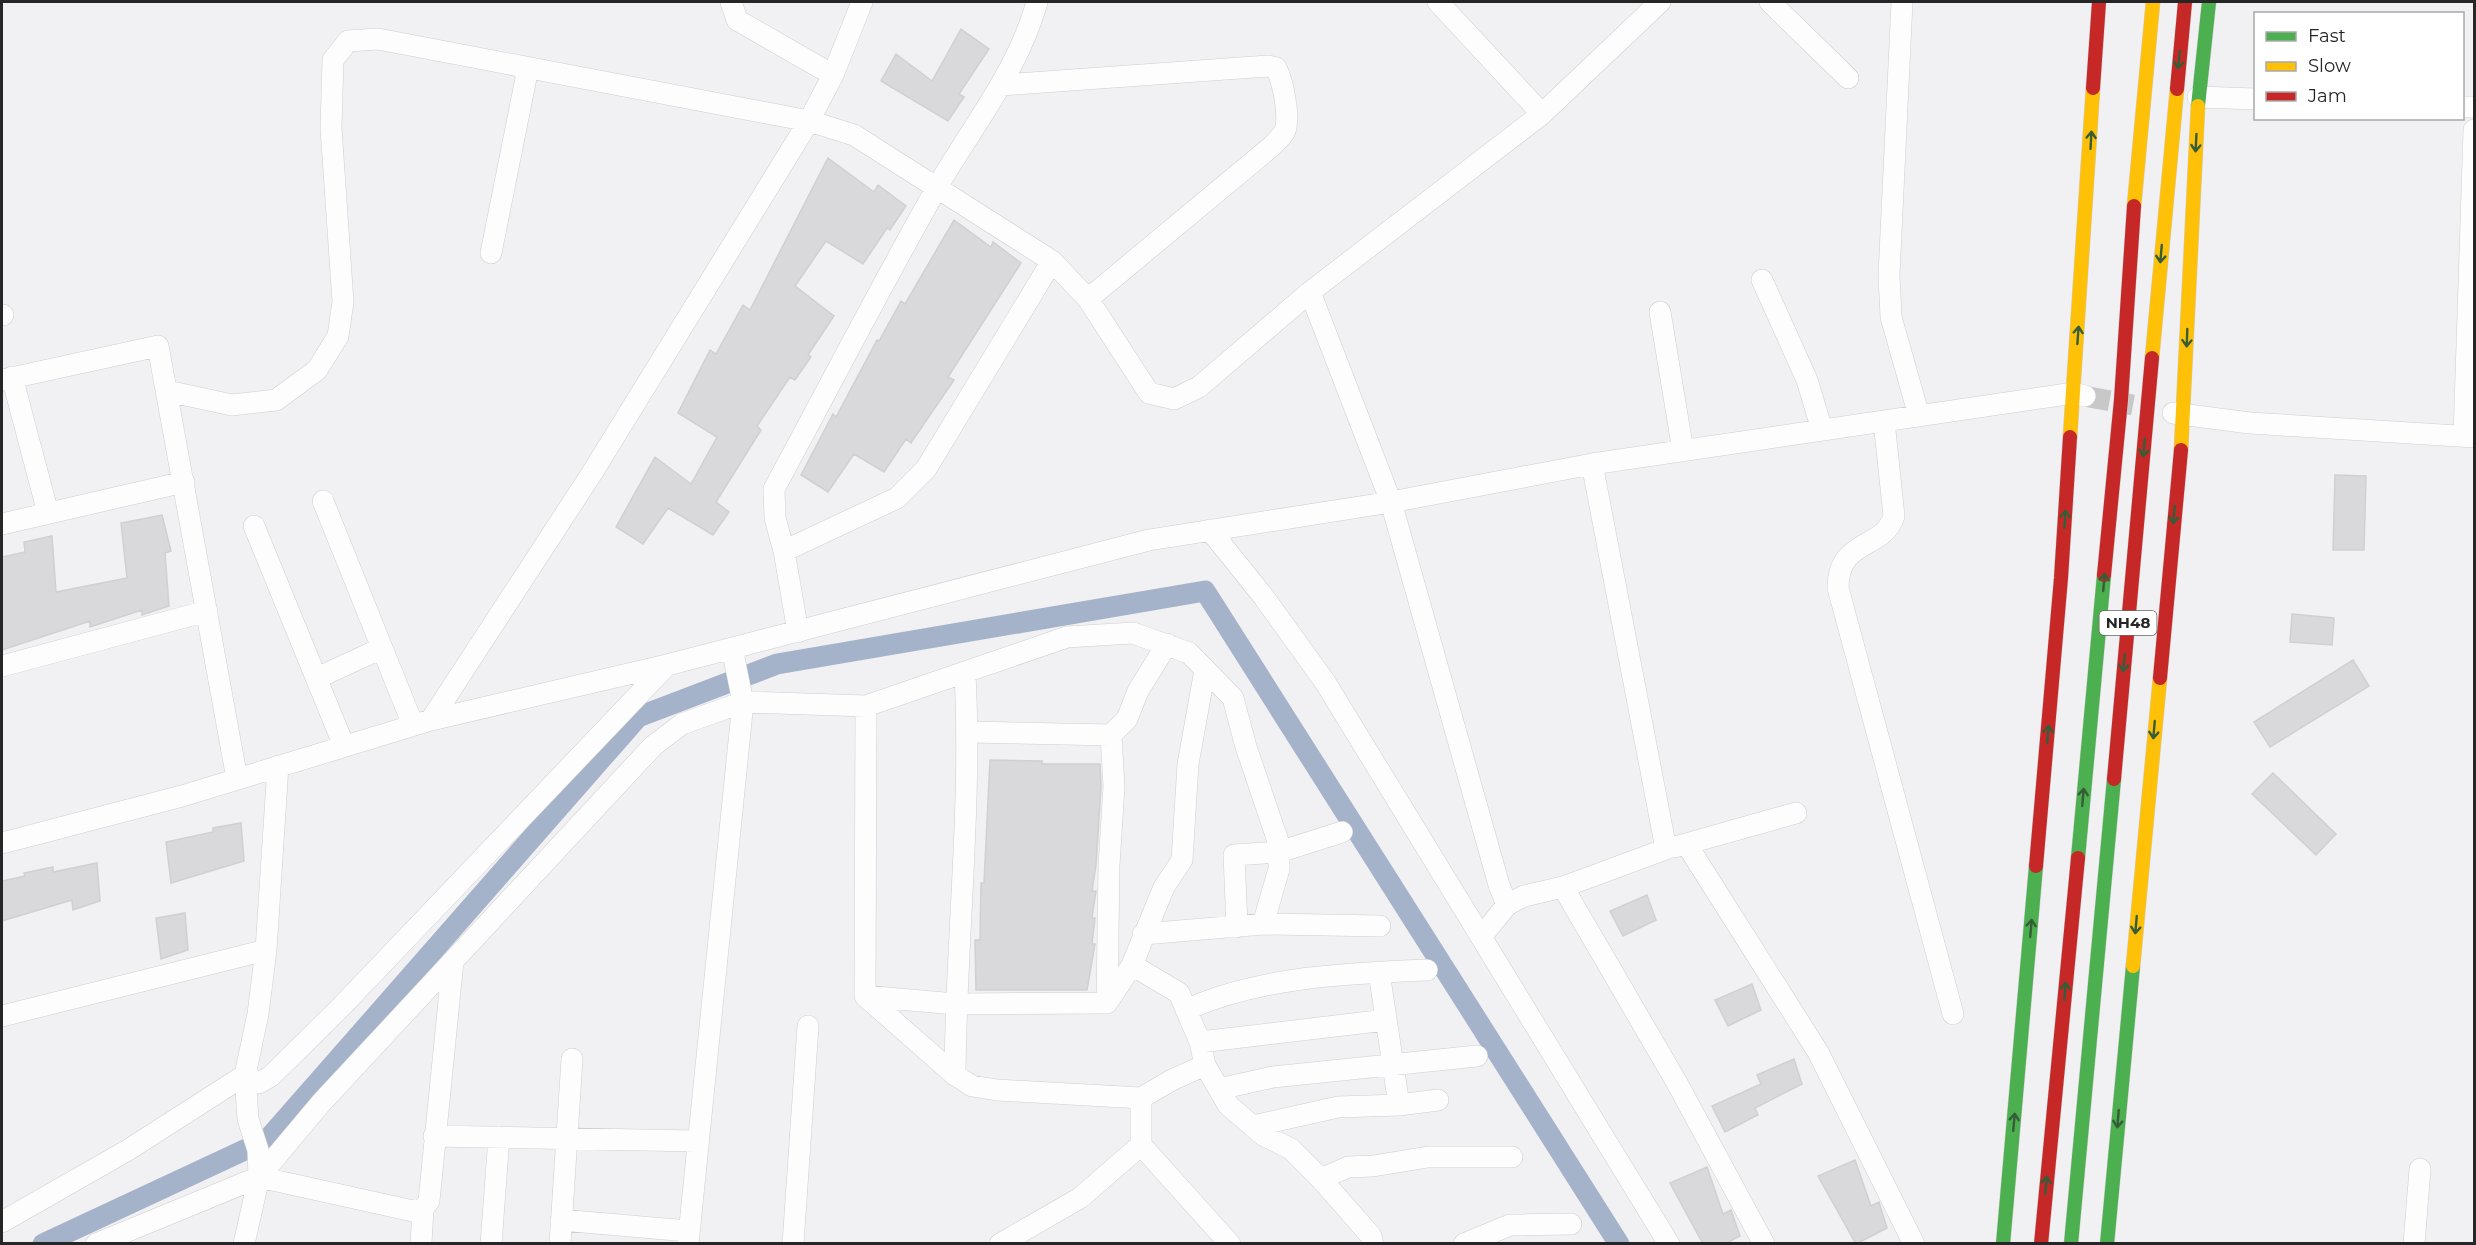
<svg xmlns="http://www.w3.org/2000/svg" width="2476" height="1245" viewBox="0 0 2476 1245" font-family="Montserrat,sans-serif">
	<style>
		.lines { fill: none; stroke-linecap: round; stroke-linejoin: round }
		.canal { stroke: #a4b3c9; stroke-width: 21 }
		.building { fill: #d9d9db; stroke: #d0d0d2; stroke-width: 1.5 }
		.street-tunnel { stroke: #c9c8c9; stroke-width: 21; stroke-dasharray: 21 10; stroke-linecap: butt }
		.street-casing { stroke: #cfced0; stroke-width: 22 }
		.fast-casing { stroke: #cfced0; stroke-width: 15 }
		.slow-casing { stroke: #cfced0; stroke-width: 15 }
		.jam-casing { stroke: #cfced0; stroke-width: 15 }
		.street { stroke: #fdfdfd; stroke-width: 21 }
		.fast { stroke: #4caf50; stroke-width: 14 }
		.slow { stroke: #ffc107; stroke-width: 14 }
		.jam { stroke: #c62828; stroke-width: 14 }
		.oneway { stroke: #365d37 }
		.labels { text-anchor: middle; stroke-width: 4.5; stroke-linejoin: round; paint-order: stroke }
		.shield { fill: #fff; stroke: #686768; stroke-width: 1.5 }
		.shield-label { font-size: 15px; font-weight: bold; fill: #272627 }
	</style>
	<rect width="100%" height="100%" fill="#f1f0f2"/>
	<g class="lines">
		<path class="canal" d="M43 1244 268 1139 638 717 777 664 1205 591 1619 1244"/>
	</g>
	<path class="building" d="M961 29 989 49 959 94 964 97 948 121 881 81 896 54 932 81Z
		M828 158 874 192 878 185 906 206 890 230 887 228 863 264 826 241 795 286 834 316 808 355 811 357 795 380 790 377 757 426 761 430 716 502 729 512 713 535 668 508 643 544 616 527 655 457 691 484 717 437 678 413 710 350 716 354 743 305 750 310Z
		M954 220 991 247 993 242 1021 263 948 377 954 380 911 443 906 439 884 472 854 454 828 492 801 475 833 414 836 417 877 340 879 341 901 301 905 304Z
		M2335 475 2366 476 2364 550H2333Z
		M162 515 171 551 165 553 169 606 142 615V610L90 627V621L2 650V557L25 552 24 542 52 536 56 592 127 578 121 523Z
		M2292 614 2334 618 2332 645 2290 642Z
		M2353 660 2369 686 2270 747 2254 722Z
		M990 760 1042 761V764H1100L1101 787 1096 865 1092 891H1096L1092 918H1095L1092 944H1095L1087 990H976L975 940H980L981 883H984Z
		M2273 773 2336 834 2316 855 2252 794Z
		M241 823 244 861 171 883 166 842 213 832V828Z
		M97 863 100 901 73 910 72 900 2 921V881L25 876 24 873 53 867V872Z
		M1647 895 1656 920 1623 936 1610 911Z
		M185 913 188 950 161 959 156 918Z
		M1752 984 1761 1010 1728 1026 1715 1000Z
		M1794 1059 1802 1084 1755 1108 1758 1115 1725 1132 1712 1106 1761 1084 1757 1075Z
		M1855 1160 1871 1206 1879 1202 1887 1228 1856 1244 1818 1176Z
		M1707 1167 1723 1214 1731 1210 1740 1236 1725 1244H1703L1670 1183Z"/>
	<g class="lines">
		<path class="street-tunnel" d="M2089 397 2133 405"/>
		<defs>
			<path id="street" d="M731 2 737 20 833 75
				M862 2 833 75 809 121 854 135 1052 261 1088 299 1149 393 1174 399 1199 387 1310 292 1542 114 1660 2
				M1438 2 1542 114
				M1770 2 1848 78
				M1902 2 1889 275 1891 317 1919 416
				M1001 85 1268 66 1276 68C1283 81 1290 116 1285 131 1282 136 1277 141 1272 146L1088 299
				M2198 97 2256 99
				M2462 107H2474
				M491 253 528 68
				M1762 280 1807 380 1822 430
				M1310 292 1391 502 1499 885 1507 905 1524 896 1563 887 1666 849 1592 464
				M1660 312 1683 451
				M2 315H3
				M12 377 48 513
				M2 380 158 346 237 779
				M167 391 232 405 276 400 317 370 338 336 343 302 331 128 333 60 348 41 378 39 809 121 592 473 431 720
				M2173 413 2250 423 2474 437
				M1884 421 1894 516C1884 550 1838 538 1838 588L1953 1014
				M2464 436 2474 130
				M323 501 413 725
				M2 524 184 482
				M254 526 344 746
				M1210 530 1263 596 1325 682 1669 1244
				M784 551 775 518 774 489C828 389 880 288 936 189 971 128 1018 71 1037 2
				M798 632 784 551 897 498 926 469 1052 261
				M2 666 207 611
				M965 673C972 807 956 941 955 1075L972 1086 997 1090 1141 1098
				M317 678 382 648
				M866 706 865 996 955 1075
				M968 732 1111 735
				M2 843 182 796 431 720 667 665 1149 540 1391 502 1592 464 2074 393 2085 396
				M1687 845 1818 1052 1914 1244
				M1675 847 1796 813
				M1563 887 1677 1083 1764 1244
				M1237 927 1234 855 1279 852 1342 832
				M1143 934 1263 924 1380 926
				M1481 937 1507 905
				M1132 965 1164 887 1182 860 1188 764 1205 670
				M1379 972 1399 1105
				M865 996 955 1004 1107 1003 1132 965 1179 993 1200 1042 1205 1065 1228 1105 1263 1135 1291 1149 1321 1179 1371 1236 1373 1244
				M1107 1002 1109 865 1114 787 1111 735 1127 719 1138 691 1167 644
				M1186 1010C1257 977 1349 973 1427 970
				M2 1016 266 950
				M1200 1042 1386 1020
				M1219 1089 1273 1077 1477 1056
				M1253 1126 1338 1107 1399 1105 1438 1100
				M434 1136 696 1141
				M1141 1145 1230 1244
				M259 1177 258 1150 248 1119 245 1075 258 1014 266 950 278 766
				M1321 1179 1348 1167 1373 1166 1428 1157H1512
				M561 1220 688 1231
				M2 1222 128 1150 245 1075 259 1083 271 1076 340 1008 667 665
				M96 1244 259 1177 413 1211 423 1209 429 1201 453 961
				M244 1244 259 1177 321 1103 653 746 682 724 743 702 866 706 1067 637 1133 633 1189 653 1233 698 1246 747 1279 844V869L1263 924
				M421 1244 423 1209
				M491 1244 499 1137
				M560 1244 572 1059
				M688 1244 743 702 732 648
				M793 1244 808 1026
				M1000 1244 1080 1198 1141 1145V1098L1172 1080 1205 1065
				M1464 1244 1510 1225 1571 1224
				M2414 1244 2420 1169"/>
			<path id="fast" d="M2198 106 2209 2
				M2078 858 2104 575
				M2003 1244 2036 866
				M2071 1244 2114 779
				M2107 1244 2133 966"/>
			<path id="slow" d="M2134 206 2153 2
				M2152 358 2177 89
				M2070 437 2093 88
				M2181 450 2198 106
				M2133 966 2160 678"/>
			<path id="jam" d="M2093 88 2099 2
				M2177 89 2185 2
				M2104 575 2121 400 2134 206
				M2160 678 2181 450
				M2114 779 2152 358
				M2036 866 2061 578 2070 437
				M2041 1244 2078 858"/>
		</defs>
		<use href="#street" class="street-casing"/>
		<use href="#fast" class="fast-casing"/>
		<use href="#slow" class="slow-casing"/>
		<use href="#jam" class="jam-casing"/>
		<use href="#street" class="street"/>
		<use href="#fast" class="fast"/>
		<use href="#slow" class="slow"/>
		<use href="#jam" class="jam"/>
	</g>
	<defs><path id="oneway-shaft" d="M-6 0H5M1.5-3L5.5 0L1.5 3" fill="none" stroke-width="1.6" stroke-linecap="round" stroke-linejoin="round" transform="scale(1.5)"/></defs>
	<g class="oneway">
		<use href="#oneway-shaft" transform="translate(2179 60) rotate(96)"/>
		<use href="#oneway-shaft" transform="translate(2091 140) rotate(-87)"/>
		<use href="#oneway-shaft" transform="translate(2196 143) rotate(93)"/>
		<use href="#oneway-shaft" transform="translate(2161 254) rotate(95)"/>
		<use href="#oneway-shaft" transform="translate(2078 335) rotate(-86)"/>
		<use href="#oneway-shaft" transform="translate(2187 338) rotate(92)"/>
		<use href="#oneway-shaft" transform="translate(2144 448) rotate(95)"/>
		<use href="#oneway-shaft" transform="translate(2174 515) rotate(95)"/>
		<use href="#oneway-shaft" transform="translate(2065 519) rotate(-86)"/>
		<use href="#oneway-shaft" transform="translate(2104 582) rotate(-85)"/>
		<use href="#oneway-shaft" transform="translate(2124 663) rotate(95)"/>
		<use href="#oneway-shaft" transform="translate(2154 730) rotate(95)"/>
		<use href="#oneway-shaft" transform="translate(2048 734) rotate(-85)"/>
		<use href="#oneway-shaft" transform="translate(2083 797) rotate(-85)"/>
		<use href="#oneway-shaft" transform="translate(2136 925) rotate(95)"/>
		<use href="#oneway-shaft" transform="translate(2031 928) rotate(-85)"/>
		<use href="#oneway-shaft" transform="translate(2065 991) rotate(-85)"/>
		<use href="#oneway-shaft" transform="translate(2118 1119) rotate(95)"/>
		<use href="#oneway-shaft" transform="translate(2014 1122) rotate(-85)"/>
		<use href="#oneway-shaft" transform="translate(2046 1185) rotate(-85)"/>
	</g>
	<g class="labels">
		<rect class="shield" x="2099.5" y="611" width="57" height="24" rx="4.5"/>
		<g class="shield-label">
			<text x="2128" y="628">NH48</text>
		</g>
	</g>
	<rect width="2476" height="1245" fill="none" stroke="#272627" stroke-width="6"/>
	<rect x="2254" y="12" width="210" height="108" fill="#ffffff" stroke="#a9a8a9" stroke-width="1.5"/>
	<rect x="2266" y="32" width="30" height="9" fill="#4caf50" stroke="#a9a8a9" stroke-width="1.5"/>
	<text x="2308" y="42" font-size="18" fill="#272627">Fast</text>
	<rect x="2266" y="62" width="30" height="9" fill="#ffc107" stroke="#a9a8a9" stroke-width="1.5"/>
	<text x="2308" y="72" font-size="18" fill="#272627">Slow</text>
	<rect x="2266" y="92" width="30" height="9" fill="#c62828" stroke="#a9a8a9" stroke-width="1.5"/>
	<text x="2308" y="102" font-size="18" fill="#272627">Jam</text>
</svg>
